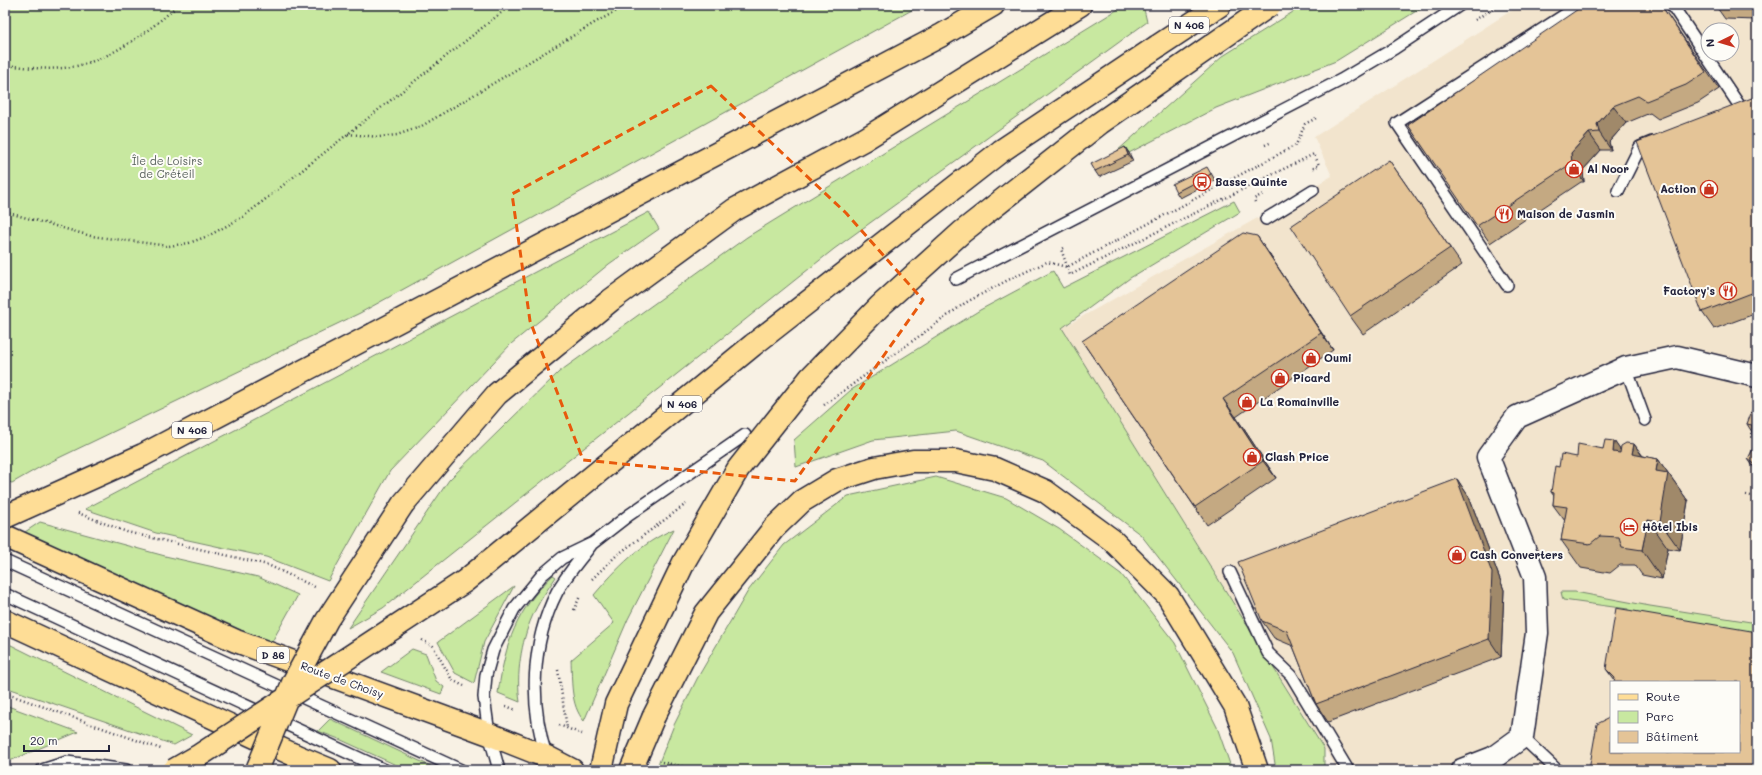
<svg xmlns="http://www.w3.org/2000/svg" width="1762" height="775" viewBox="0 0 1762 775" font-family="Mali,sans-serif">
	<style>
		.built { fill: #f2e4cd; fill-rule: evenodd }
		.green { fill: #c8e8a0; stroke: #75856e }
		.lines { fill: none; stroke-linecap: round; stroke-linejoin: round }
		.lane-casing { stroke: #22223b; stroke-width: 14 }
		.street-casing { stroke: #22223b; stroke-width: 25 }
		.primary-casing { stroke: #22223b; stroke-width: 25 }
		.highway-casing { stroke: #22223b; stroke-width: 25 }
		.path { stroke: #22223b; stroke-width: 2.5; stroke-dasharray: 1 3; stroke-linecap: butt }
		.lane { stroke: #fdfcf7; stroke-width: 11 }
		.street { stroke: #fdfcf7; stroke-width: 22 }
		.primary { stroke: #fedd96; stroke-width: 22 }
		.highway { stroke: #fedd96; stroke-width: 22 }
		.primary-bridge-casing { stroke: #22223b; stroke-width: 25; stroke-linecap: butt }
		.highway-bridge-casing { stroke: #22223b; stroke-width: 25; stroke-linecap: butt }
		.primary-bridge { stroke: #fedd96; stroke-width: 22 }
		.highway-bridge { stroke: #fedd96; stroke-width: 22 }
		.wall { fill: #c4a982; stroke: #22223b }
		.shaded-wall { fill: #a0896a; stroke: #22223b }
		.building { fill: #e4c497; stroke: #22223b }
		.marked { fill: none; stroke: #e8590c; stroke-width: 3; stroke-dasharray: 8 5; stroke-linejoin: round }
		.labels { text-anchor: middle; stroke-width: 4; stroke-linejoin: round; paint-order: stroke }
		.shield { fill: #fdfcf7; stroke: #646373; stroke-width: 1 }
		.shield-label { font-size: 10px; font-weight: bold; fill: #22223b }
		.park-label { font-size: 11px; fill: #545d59; stroke: #fdfcf7 }
		.poi-label { font-size: 11px; font-weight: bold; fill: #22223b; stroke: #fdfcf7; text-anchor: start }
		.street-label { font-size: 11px; fill: #22223b; stroke: #fdfcf7 }
	</style>
	<rect width="100%" height="100%" fill="#f8f1e4"/>
	<filter id="ink" filterUnits="userSpaceOnUse"><feTurbulence type="fractalNoise" baseFrequency=".025" numOctaves="2"/><feDisplacementMap in="SourceGraphic" scale="8" xChannelSelector="R" yChannelSelector="G"/><feConvolveMatrix kernelMatrix="1 2 1 2 8 2 1 2 1" color-interpolation-filters="sRGB"/></filter>
	<g filter="url(#ink)">
		<path class="built" d="M1520 5H1757V770H1338L1062 328 1332 176 1314 137ZM1708 30H1732V54H1708ZM1611 682H1739V752H1611Z"/>
		<path class="green" d="M5 5H921L360 313 42 466 12 483 5 481Z
			M1125 5H1143L1147 22 834 249 383 608 348 628 449 480 559 372 747 237Z
			M1304 5H1426L1336 61 1216 108 1096 170 1223 56Z
			M1234 201 1240 212 1130 278 1062 328 1324 749V770H1276L1271 739 1233 653 1141 535 1043 461 956 431 873 440 796 467 794 440 851 390 980 310 1053 271 1063 288Z
			M649 212 659 229 609 264 511 344 390 471 328 581 266 557 156 533 85 509Z
			M936 477 1006 498 1059 529 1121 574 1175 643 1217 727 1232 770H656L674 725 698 677 748 591 784 545 848 496Z
			M40 522 165 556 258 577 298 595 269 647 19 536Z
			M674 529 628 619 584 721C570 705 572 680 571 660L614 623 594 595C617 568 641 543 674 529Z
			M553 575 556 577C547 590 538 603 532 617 521 642 516 675 520 702L498 693C506 641 515 613 553 575Z
			M514 586 484 642 474 683 455 673 438 642Z
			M1561 592H1575L1650 606 1757 623V647L1626 626 1628 609 1563 600Z
			M5 642 192 735 174 745 5 687Z
			M412 649 426 654 436 681 444 687 441 694 381 672Z
			M5 705 78 732 5 763Z
			M330 719 439 770H407L339 739 318 731Z"/>
		<g class="lines">
			<defs>
				<path id="lane" d="M1672 5 1741 108
					M1618 191 1640 147 1652 142
					M1266 219 1313 190
					M956 279 1341 80 1395 48 1460 5
					M1507 285 1397 123 1580 5
					M1626 368 1645 420
					M5 561 461 770
					M1230 572 1268 653 1291 675 1348 770
					M5 594 385 770
					M1522 737 1557 770
					M547 758C529 704 531 643 557 592 566 575 580 560 591 545
					M42 770 67 762 126 770
					M499 770 489 734 484 697 486 675 493 650 514 609 542 575 562 558 593 543 629 515 745 435"/>
				<path id="street" d="M1462 770 1493 758 1522 737 1537 633 1535 577 1488 457 1517 417 1626 368 1677 357 1757 376"/>
				<path id="primary" d="M5 536 236 641 489 734 547 757 572 770
					M5 621 294 755 330 770
					M654 716 706 613 774 528 802 501 837 480 874 468 913 461H956L995 469 1045 491 1112 540 1168 596 1235 706 1257 770"/>
				<path id="highway" d="M1158 46 1220 5
					M374 334 942 35 993 5
					M403 504 497 394 611 300 734 210 865 139 1080 5
					M294 755 307 770"/>
			</defs>
			<use href="#lane" class="lane-casing"/>
			<use href="#street" class="street-casing"/>
			<use href="#primary" class="primary-casing"/>
			<use href="#highway" class="highway-casing"/>
			<path class="path" d="M1475 20 1498 5
				M5 65C24 67 44 70 63 68 104 65 149 32 178 5
				M348 134 379 137 397 135 420 127 596 22 628 5
				M1265 145 1272 142
				M1255 202 1254 199 1263 194
				M5 213H9L91 236 169 246 189 243 208 236 243 217 511 5
				M1063 248 1061 249 1070 275 1314 154 1319 165 1312 169
				M824 405 965 303 1008 280 1047 262 1067 267 1296 145 1305 124 1318 117
				M1746 495 1757 497
				M78 513 127 532 268 565 317 588
				M592 579 617 555 686 504
				M574 610 580 596
				M422 640 433 646 452 680 464 686
				M558 670 567 728
				M5 693 161 749
				M506 706 516 710
				M559 725 582 734
				M662 762 696 770"/>
			<use href="#lane" class="lane"/>
			<use href="#street" class="street"/>
			<use href="#primary" class="primary"/>
			<use href="#highway" class="highway"/>
			<defs>
				<path id="primary-bridge" d="M631 770 654 716"/>
				<path id="highway-bridge" d="M5 517 143 455 374 334
					M174 770 200 755 465 581 753 345 1001 151 1158 46
					M257 770 293 683 327 620 403 504
					M601 770 616 704 684 562 738 469 810 378 880 306 962 232 1100 123 1270 5"/>
			</defs>
			<use href="#primary-bridge" class="primary-bridge-casing"/>
			<use href="#highway-bridge" class="highway-bridge-casing"/>
			<use href="#primary-bridge" class="primary-bridge"/>
			<use href="#highway-bridge" class="highway-bridge"/>
		</g>
		<path class="wall" d="M1661 5 1719 89 1698 103 1658 119 1650 113 1626 123 1609 142 1611 150H1601L1583 170 1584 182H1581L1490 243 1408 125Z
			M1715 5H1757V20L1725 19Z
			M1757 96V313L1714 329 1702 312Z
			M1125 147 1129 153 1133 161 1099 177 1095 171Z
			M1389 160 1462 265 1363 334 1350 316Z
			M1211 173 1215 180 1180 198 1176 192Z
			M1269 254 1333 350 1236 417 1276 478 1207 525 1082 341Z
			M1757 405V472L1748 459 1756 443 1752 432 1747 424Z
			M1614 441 1620 450 1634 444 1643 456 1658 459 1688 501 1680 550 1668 548 1662 579 1642 575 1635 565H1620L1610 573 1581 568 1561 540 1565 521 1553 505 1554 496 1551 492 1559 467 1577 457 1603 449Z
			M1457 479 1469 497 1504 590 1501 657 1328 722 1316 704 1293 646 1274 638 1262 621Z
			M1757 632 1609 718 1615 681 1606 669Z"/>
		<path class="shaded-wall" d="M1613 106 1626 123 1609 142 1611 150 1599 132 1597 124Z
			M1589 133 1601 150 1583 170 1584 182 1572 164 1571 153Z
			M1125 147 1129 153 1133 161 1128 155Z
			M1257 236 1333 350 1321 333Z
			M1223 399 1236 417 1276 478 1263 461Z
			M1614 441 1634 470 1613 452Z
			M1634 444 1654 473 1632 454Z
			M1658 459 1688 501 1680 550 1660 522 1656 471Z
			M1457 479 1469 497 1504 590 1501 657 1489 639Z
			M1648 520 1668 548 1662 579 1642 550Z"/>
		<path class="building" d="M1584 5H1661L1706 72 1686 85 1646 101 1638 96 1613 106 1597 124 1599 132 1589 133 1571 153 1572 164 1569 165 1477 226 1408 125Z
			M1757 96V291L1702 312 1637 142Z
			M1125 147 1128 155 1095 171 1091 164Z
			M1389 160 1450 248 1350 316 1291 226Z
			M1207 167 1211 174 1176 192 1172 184Z
			M1243 233 1257 236 1321 333 1223 399 1263 461 1195 507 1082 341Z
			M1757 405V466L1748 459 1756 443 1752 435V425L1747 424 1753 408Z
			M1605 440 1614 441 1613 452 1620 453 1621 446 1626 443 1634 444 1632 454 1658 459 1656 471 1668 473 1660 522 1648 520 1642 550 1622 547 1619 537 1600 536 1590 544 1561 540 1567 507 1553 505 1554 493 1551 492 1555 466 1559 467 1561 454 1577 457 1578 444 1603 449Z
			M1457 479 1492 573 1489 639 1316 704 1287 631 1262 621 1238 562Z
			M1616 608 1757 632V770H1589L1597 724 1609 718 1611 704V752H1739V682H1614L1615 678 1606 669Z"/>
	</g>
	<path class="marked" d="M711 86 846 213 923 300 795 481 583 460 530 321 512 194Z"/>
	<defs>
		<symbol id="shop-ring" viewBox="-11 -11 22 22"><circle r="9.5" fill="#fdfcf7" stroke="#c8321e" stroke-width="1.5"/><path d="M-5-2.5h2.3a2.7 3.5 0 0 1 5.4 0H5L5.5 6h-11ZM-1.5-2.5h3a1.5 2.3 0 0 0-3 0Z" fill="#c8321e"/></symbol>
		<symbol id="bus-ring" viewBox="-11 -11 22 22"><circle r="9.5" fill="#fdfcf7" stroke="#c8321e" stroke-width="1.5"/><path d="M-5-6H5V4H4V6H2V4H-2V6H-4V4H-5ZM-3.5-4V0h7V-4ZM-3.5 1.2v1.5H-2V1.2ZM2 1.2v1.5H3.5V1.2Z" fill="#c8321e"/></symbol>
		<symbol id="restaurant-ring" viewBox="-11 -11 22 22"><circle r="9.5" fill="#fdfcf7" stroke="#c8321e" stroke-width="1.5"/><path d="M-5-6h1v4h1v-4h1v4h1v-4h1v5L-1.5 .5V6h-2V.5L-5-1ZM5-6V6H3V1.5H1.5Q1.5-4 5-6Z" fill="#c8321e"/></symbol>
		<symbol id="hotel-ring" viewBox="-11 -11 22 22"><circle r="9.5" fill="#fdfcf7" stroke="#c8321e" stroke-width="1.5"/><path d="M-6-4.5h1.5V1H6V5H4.5V3h-9V5H-6ZM-4 0a1.8 1.8 0 1 1 3.6 0ZM.5 0V-2.5h3Q6-2.5 6 0Z" fill="#c8321e"/></symbol>
	</defs>
	<g fill-rule="evenodd">
		<use href="#shop-ring" x="1564" y="159" width="20" height="20"/>
		<use href="#bus-ring" x="1192" y="172" width="20" height="20"/>
		<use href="#shop-ring" x="1699" y="179" width="20" height="20"/>
		<use href="#restaurant-ring" x="1494" y="204" width="20" height="20"/>
		<use href="#restaurant-ring" x="1718" y="281" width="20" height="20"/>
		<use href="#shop-ring" x="1301" y="348" width="20" height="20"/>
		<use href="#shop-ring" x="1270" y="368" width="20" height="20"/>
		<use href="#shop-ring" x="1237" y="392" width="20" height="20"/>
		<use href="#shop-ring" x="1242" y="447" width="20" height="20"/>
		<use href="#hotel-ring" x="1619" y="517" width="20" height="20"/>
		<use href="#shop-ring" x="1447" y="545" width="20" height="20"/>
	</g>
	<g class="labels">
		<g class="shield">
			<rect x="1169" y="17" width="40" height="16" rx="3"/>
			<rect x="662" y="396" width="40" height="16" rx="3"/>
			<rect x="172" y="422" width="40" height="16" rx="3"/>
			<rect x="257" y="647" width="32" height="16" rx="3"/>
		</g>
		<g class="shield-label">
			<text x="1189" y="29">N 406</text>
			<text x="682" y="408">N 406</text>
			<text x="192" y="434">N 406</text>
			<text x="273" y="659">D 86</text>
		</g>
		<g class="park-label">
			<text x="167" y="165">Île de Loisirs<tspan x="167" dy="13">de Créteil</tspan></text>
		</g>
		<g class="poi-label">
			<text x="1587" y="173">Al Noor</text>
			<text x="1215" y="186">Basse Quinte</text>
			<text x="1696" y="193" text-anchor="end">Action</text>
			<text x="1517" y="218">Maison de Jasmin</text>
			<text x="1715" y="295" text-anchor="end">Factory's</text>
			<text x="1324" y="362">Oumi</text>
			<text x="1293" y="382">Picard</text>
			<text x="1260" y="406">La Romainville</text>
			<text x="1265" y="461">Clash Price</text>
			<text x="1642" y="531">Hôtel Ibis</text>
			<text x="1470" y="559">Cash Converters</text>
		</g>
		<g class="street-label">
			<text transform="translate(342 680) rotate(20)" y="4">Route de Choisy</text>
		</g>
	</g>
	<rect width="1762" height="775" fill="none" stroke="#fdfcf7" stroke-width="20"/>
	<rect x="10" y="10" width="1742" height="755" fill="none" stroke="#22223b" stroke-width="1.5" filter="url(#ink)"/>
	<rect x="1610" y="681" width="130" height="72" fill="#fdfcf7" stroke="#a5a5ac"/>
	<rect x="1618" y="694" width="20" height="6" fill="#fedd96" stroke="#a5a5ac"/>
	<text x="1646" y="701" font-size="12" fill="#22223b">Route</text>
	<rect x="1618" y="711" width="20" height="12" fill="#c8e8a0" stroke="#a5a5ac"/>
	<text x="1646" y="721" font-size="12" fill="#22223b">Parc</text>
	<rect x="1618" y="731" width="20" height="12" fill="#e4c497" stroke="#a5a5ac"/>
	<text x="1646" y="741" font-size="12" fill="#22223b">Bâtiment</text>
	<g transform="translate(1720 42) rotate(265)"><circle r="19" fill="#fdfcf7" stroke="#a5a5ac"/>
	<path d="M0-3L7 15L0 10L-7 15Z" fill="#c8321e"/>
	<text y="-6" font-size="11" font-weight="bold" text-anchor="middle" fill="#22223b">N</text>
	</g>
	<path d="M24 745v6h85v-6" fill="none" stroke="#22223b" stroke-width="2"/>
	<text x="30" y="745" font-size="12" fill="#22223b" stroke="#fdfcf7" stroke-width="3" paint-order="stroke">20 m</text>
</svg>
